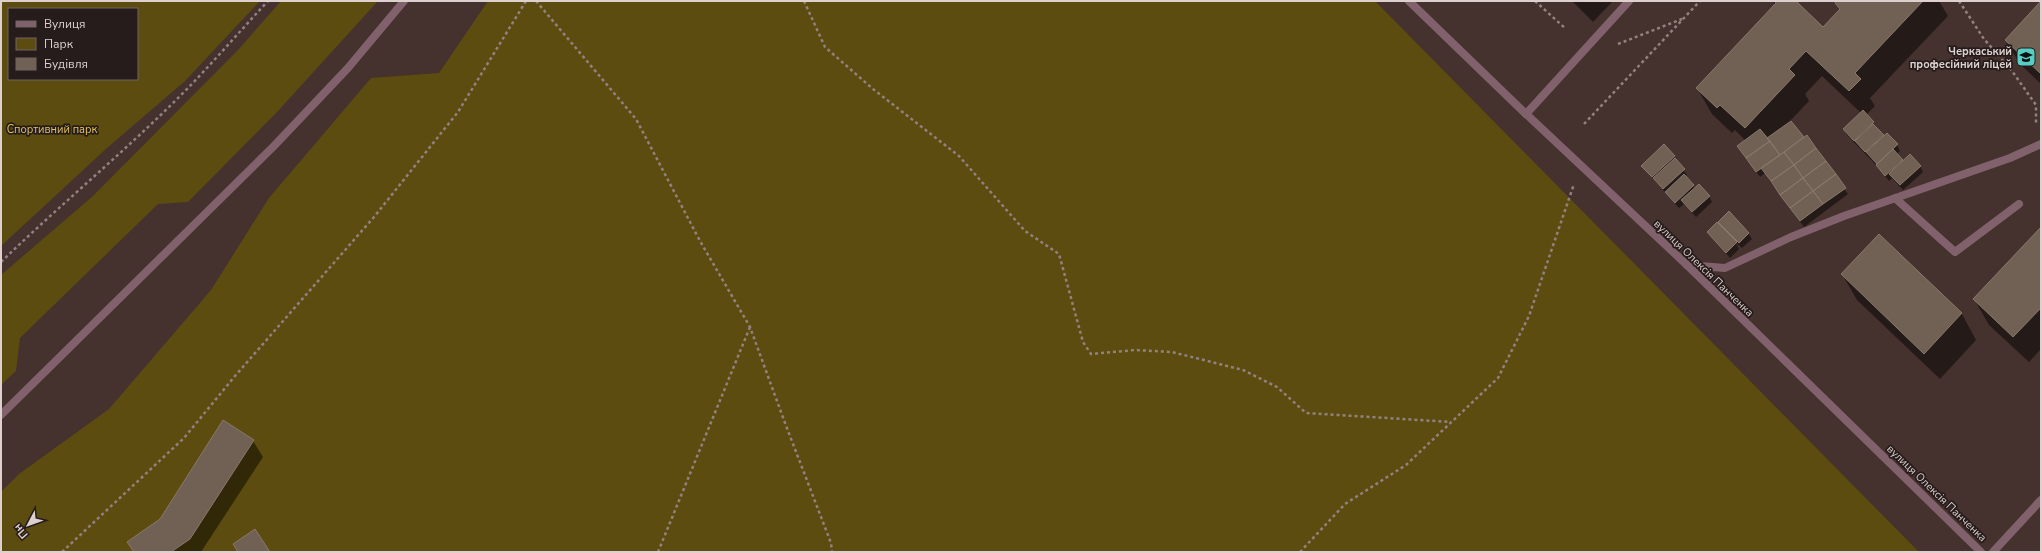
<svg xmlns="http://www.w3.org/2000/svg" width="2042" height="553" viewBox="0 0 2042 553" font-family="'Nunito Sans',sans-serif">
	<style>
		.green { fill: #5d4c10; fill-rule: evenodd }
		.shadow { fill: #0007 }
		.building { fill: #716154; stroke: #89786b }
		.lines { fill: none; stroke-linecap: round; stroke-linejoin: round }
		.path { stroke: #92827f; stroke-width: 2.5; stroke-dasharray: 3 3; stroke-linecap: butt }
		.service { stroke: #81626c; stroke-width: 8 }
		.minor { stroke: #81626c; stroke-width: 8 }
		.tertiary { stroke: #81626c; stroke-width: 8 }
		.labels { text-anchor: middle; stroke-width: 3.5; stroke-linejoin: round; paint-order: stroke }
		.poi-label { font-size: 11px; font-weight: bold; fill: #ddd0ce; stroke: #251c1b; text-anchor: end }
		.park-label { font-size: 11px; fill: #e4c35c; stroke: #251c1b }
		.street-label { font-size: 11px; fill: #ddd0ce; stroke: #251c1b }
	</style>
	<rect width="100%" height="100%" fill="#45312e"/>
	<path class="green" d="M1 1H260L185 81 107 148 1 246ZM9 9H137V79H9Z
		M281 1H378L278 111 188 202 158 204 20 338 16 371 1 385V275L93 196 239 49Z
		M488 1H1375L1919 552H1V492L19 474 109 409 211 290 269 198 371 78 439 73Z"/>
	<path class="shadow" d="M1572 1H1613L1593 22Z
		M1773 1H1794L1823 28 1840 11 1836 3 1838 1H1939L1948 16 1870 98 1875 106 1866 115 1884 137 1887 134 1897 145 1900 151 1896 155 1903 162 1920 166 1923 172 1903 190 1892 178 1889 181 1877 166 1847 135 1844 129 1861 113 1822 76 1805 94 1809 101 1790 121 1848 194 1804 227 1765 173 1760 177 1742 152 1746 141 1735 130 1732 133 1712 114 1697 88 1775 5Z
		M2041 3V84L2020 64 2006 41Z
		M1674 157 1687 175 1685 177 1695 189 1709 196 1712 202 1696 217 1684 204 1679 208 1642 166Z
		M1719 222 1748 233 1752 239 1742 248 1735 242 1739 249 1730 258 1708 232 1723 229Z
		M2041 228V349L2029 362 1989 325 1974 299Z
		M1879 236 1962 314 1976 340 1940 379 1857 300 1842 274Z
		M253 441 263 457 201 552H134L128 543 160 520Z"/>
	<path class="building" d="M1774 1H1796L1823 27 1840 9 1835 3 1836 1H1923L1855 73 1861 79 1849 91 1806 51 1789 69 1795 75 1745 128 1720 105 1717 108 1696 88 1776 3Z
		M2041 1V74L2005 40Z
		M1863 110 1874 122 1854 141 1843 129Z
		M1791 121 1804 137 1780 155 1767 138Z
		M1873 124 1884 135 1865 152 1855 141Z
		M1760 129 1770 141 1746 158 1737 146Z
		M1887 133 1898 144 1877 164 1866 152Z
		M1807 135 1816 148 1794 165 1784 152Z
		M1770 141 1780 155 1756 172 1746 158Z
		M1664 144 1675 156 1652 177 1641 166Z
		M1816 148 1826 161 1803 178 1794 165Z
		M1893 149 1903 160 1885 176 1876 165Z
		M1784 152 1794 165 1771 181 1761 168Z
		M1910 154 1921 166 1900 185 1889 174Z
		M1675 158 1685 169 1663 189 1653 178Z
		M1826 161 1836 174 1813 191 1803 178Z
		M1794 165 1803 178 1780 195 1771 181Z
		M1684 174 1694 185 1675 203 1665 192Z
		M1836 174 1846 188 1823 204 1813 191Z
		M1803 178 1813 191 1790 208 1780 195Z
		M1699 184 1710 196 1692 212 1681 200Z
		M1813 191 1823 204 1800 221 1790 208Z
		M1729 211 1749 233 1739 243 1718 222Z
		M1717 222 1737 242 1726 253 1707 232Z
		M2041 227V308L2013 337 1973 299Z
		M1879 234 1962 313 1924 354 1841 274Z
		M223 420 254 440 190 539 171 552H134L127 542 160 519Z
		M255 529 270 552H238L233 544Z"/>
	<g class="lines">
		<path class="path" d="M536 1 636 119 700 241 750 327 785 423 831 543 832 552
			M804 1 825 47 873 89 959 156 1025 231 1059 254 1083 342 1091 354 1135 350 1172 352 1243 370 1277 387 1306 413 1451 422
			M1535 1 1566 29
			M1959 1 1984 39 2012 71 2036 105V125
			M1618 44 1682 19
			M1584 124 1700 1
			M1 262C62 203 128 149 188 88 215 60 241 30 268 1
			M62 552 184 438 235 376 374 217 458 112 526 1
			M658 552 750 327
			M1300 552 1345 504 1406 465 1498 378 1529 316 1574 184"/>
		<path class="service" d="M1526 114 1629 1
			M1895 198 1955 252 2019 204
			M1687 265 1725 268 1791 237 1844 216 2010 158 2041 144"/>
		<path class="minor" d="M1409 1 1526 114 1687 265 1981 552
			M1993 552 2041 500"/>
		<path class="tertiary" d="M1 415 273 147 348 68 404 1"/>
	</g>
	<defs>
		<symbol id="university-square" viewBox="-11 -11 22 22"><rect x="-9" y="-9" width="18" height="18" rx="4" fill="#56cec3" stroke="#251c1b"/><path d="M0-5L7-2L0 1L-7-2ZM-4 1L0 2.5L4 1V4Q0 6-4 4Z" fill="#111"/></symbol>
	</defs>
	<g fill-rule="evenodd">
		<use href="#university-square" x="2015" y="46" width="22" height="22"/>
	</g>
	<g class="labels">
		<g class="poi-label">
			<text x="2012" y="55">Черкаський<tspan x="2012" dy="13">професійний ліцей</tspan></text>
		</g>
		<g class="park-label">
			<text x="52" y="133">Спортивний парк</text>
		</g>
		<g class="street-label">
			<text transform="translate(1704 268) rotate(44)" y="4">вулиця Олексія Панченка</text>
			<text transform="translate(1937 493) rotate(44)" y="4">вулиця Олексія Панченка</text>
		</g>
	</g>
	<rect width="2042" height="553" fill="none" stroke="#ddd0ce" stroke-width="4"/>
	<rect x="8" y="8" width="130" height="72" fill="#251c1b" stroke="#6f6463"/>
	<rect x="16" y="21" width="20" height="6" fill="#81626c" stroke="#6f6463"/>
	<text x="44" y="28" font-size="12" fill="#ddd0ce">Вулиця</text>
	<rect x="16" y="38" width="20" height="12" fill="#5d4c10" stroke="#6f6463"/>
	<text x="44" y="48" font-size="12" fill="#ddd0ce">Парк</text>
	<rect x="16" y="58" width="20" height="12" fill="#716154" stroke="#6f6463"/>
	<text x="44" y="68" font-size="12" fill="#ddd0ce">Будівля</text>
	<g transform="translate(28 525) rotate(229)" stroke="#251c1b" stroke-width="3" paint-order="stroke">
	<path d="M0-3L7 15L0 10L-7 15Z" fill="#ddd0ce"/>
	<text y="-6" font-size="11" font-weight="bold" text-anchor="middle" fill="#ddd0ce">Пн</text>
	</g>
</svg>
